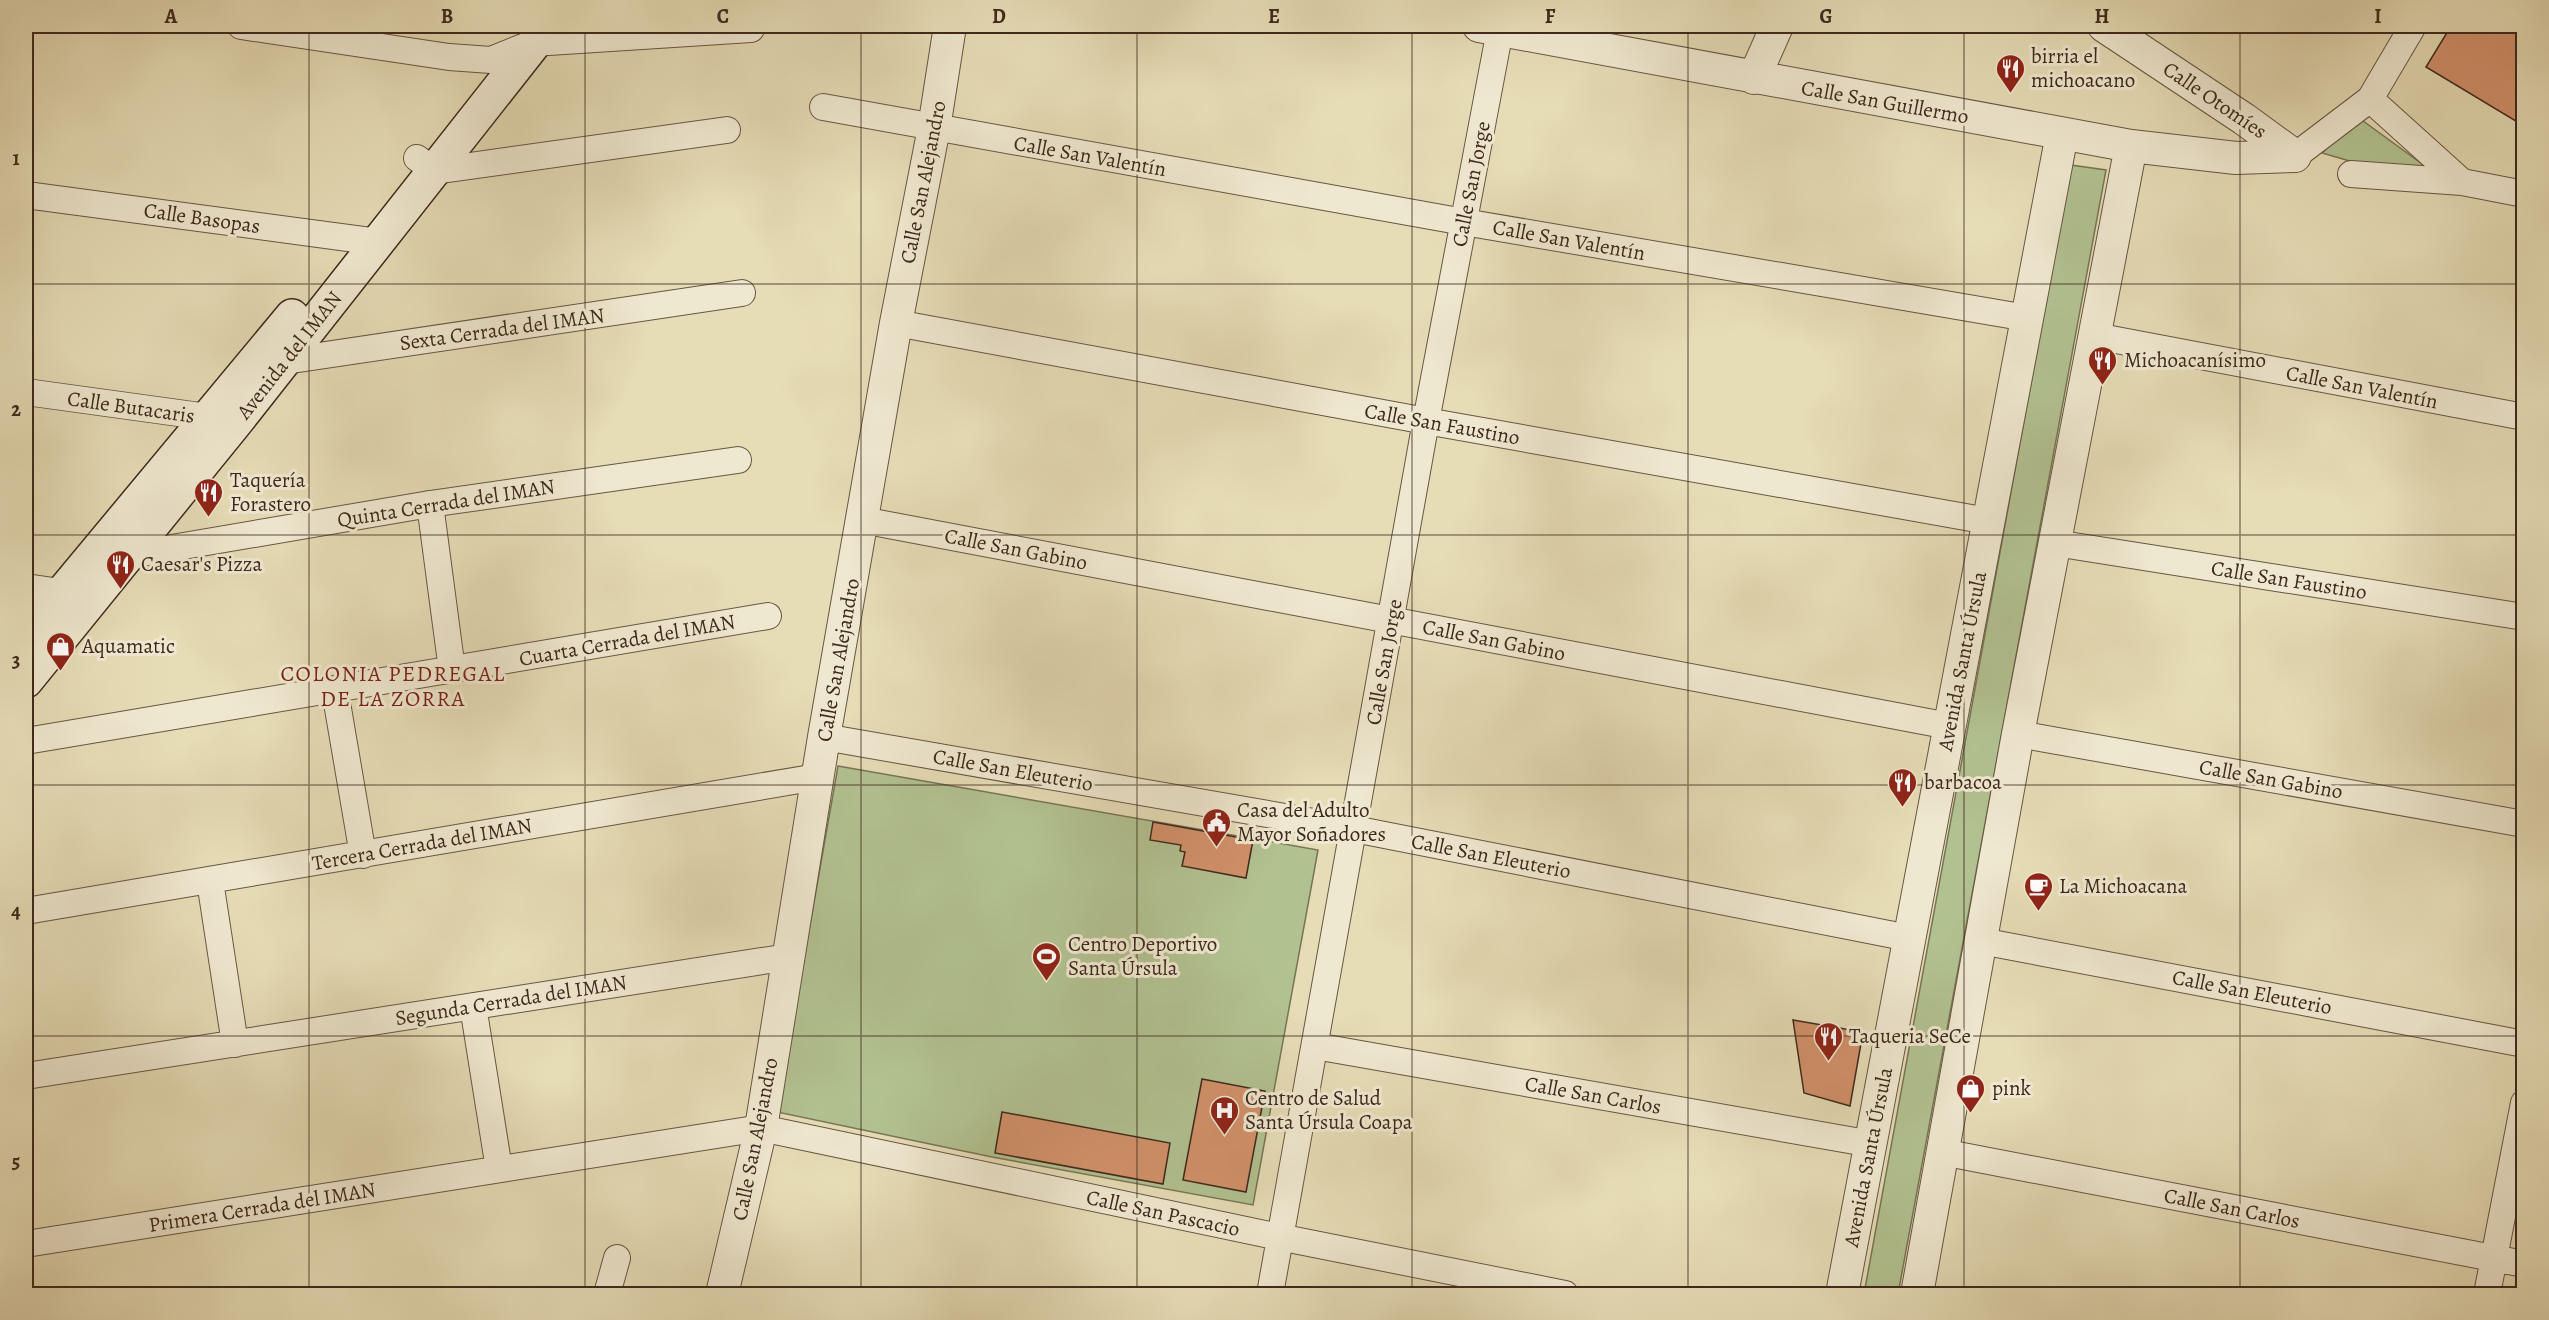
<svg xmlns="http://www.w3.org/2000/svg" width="2549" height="1320" viewBox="0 0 2549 1320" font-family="Alegreya,serif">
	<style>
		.green { fill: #b2c190; stroke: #787556; stroke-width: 1.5 }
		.building { fill: #d2916b; stroke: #3e291d; stroke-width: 1.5 }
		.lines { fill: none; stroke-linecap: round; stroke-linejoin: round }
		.minor-casing { stroke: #685643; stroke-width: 28 }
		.tertiary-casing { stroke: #685643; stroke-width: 34 }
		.secondary-casing { stroke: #3e291d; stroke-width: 36 }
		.minor { stroke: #efe8d0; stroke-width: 26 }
		.tertiary { stroke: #efe8d0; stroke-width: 32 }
		.secondary { stroke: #efe8d0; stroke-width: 33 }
		.grid { fill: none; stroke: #3e291d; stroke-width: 1.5; stroke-opacity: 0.55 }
		.labels { text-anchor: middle; stroke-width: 6; stroke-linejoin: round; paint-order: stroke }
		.poi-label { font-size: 21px; fill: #3e291d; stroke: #efe8d0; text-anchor: start }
		.street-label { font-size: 21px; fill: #3e291d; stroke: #efe8d0 }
		.neighbourhood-label { font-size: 22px; letter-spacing: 1.5px; fill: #7a1f14; stroke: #efe8d0 }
		.neatline { fill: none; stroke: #3e291d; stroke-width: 2 }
		.grid-label { font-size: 20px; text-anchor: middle; font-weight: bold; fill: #3e291d }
	</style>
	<rect width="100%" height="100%" fill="#e6dcb6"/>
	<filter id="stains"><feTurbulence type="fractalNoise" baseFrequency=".00333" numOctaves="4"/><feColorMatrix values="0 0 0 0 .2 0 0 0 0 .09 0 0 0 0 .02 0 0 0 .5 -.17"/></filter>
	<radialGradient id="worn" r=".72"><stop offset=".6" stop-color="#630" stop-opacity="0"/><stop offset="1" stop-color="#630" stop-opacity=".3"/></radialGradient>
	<path class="green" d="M2359 118 2429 169 2353 162 2322 153Z
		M2071 165 2106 170 1898 1294H1864Z
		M838 766 1318 850 1253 1205 992 1157 777 1112Z"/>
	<path class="building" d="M2451 26H2524V126L2426 67Z
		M1153 822 1253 840 1246 878 1182 866 1185 852 1180 851 1181 845 1150 840Z
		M1793 1020 1863 1032 1850 1106 1804 1093Z
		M1202 1079 1265 1091 1246 1192 1183 1180Z
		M1002 1112 1170 1143 1163 1184 995 1153Z"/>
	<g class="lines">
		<defs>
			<path id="minor" d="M241 26 449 57 491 60 533 43 751 29
				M2370 99 2462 182 2524 194
				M823 107 1464 222 2027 318
				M2295 156 2370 99 2413 26
				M417 158 434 171 727 130
				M2351 174 2462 182
				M26 195 378 242
				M896 323 1426 421 1988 521
				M2095 336 2524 417
				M276 355 285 361 742 293
				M26 392 222 419
				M430 504 452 670
				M862 520 1949 726
				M2055 543 2524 617
				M119 557 430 504 738 460
				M26 587 60 592 73 601
				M335 691 363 855
				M2018 734 2524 824
				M824 737 1354 829 1909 938
				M26 741 768 616
				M210 881 235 1044
				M26 911 817 777
				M1981 941 2524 1044
				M473 1006 499 1169
				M1315 1046 1872 1144
				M26 1076 788 957
				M1942 1152 2524 1264
				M26 1244 761 1128 1279 1237 1565 1294
				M607 1294 617 1258
				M1270 1294 1426 421 1500 30
				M2487 1294 2524 1103"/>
			<path id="tertiary" d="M1479 26 2131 146 2236 158 2295 156
				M2104 26 2244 119 2295 156
				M1754 78 1777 26
				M722 1294 761 1128 824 737 896 323 934 128 950 26
				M1842 1294 2062 134
				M1917 1294 2018 734 2131 146"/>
			<path id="secondary" d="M26 636 292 316
				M26 681 237 421 548 26"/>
		</defs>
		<use href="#minor" class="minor-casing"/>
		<use href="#tertiary" class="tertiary-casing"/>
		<use href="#secondary" class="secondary-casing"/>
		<use href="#minor" class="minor"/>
		<use href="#tertiary" class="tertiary"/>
		<use href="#secondary" class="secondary"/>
	</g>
	<path class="grid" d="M309 26V1294M585 26V1294M861 26V1294M1137 26V1294M1412 26V1294M1688 26V1294M1964 26V1294M2240 26V1294M26 284H2524M26 535H2524M26 785H2524M26 1036H2524"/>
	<defs>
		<symbol id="restaurant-pin" viewBox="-11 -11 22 30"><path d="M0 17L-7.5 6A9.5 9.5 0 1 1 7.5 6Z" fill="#8f2418" stroke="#efe8d0"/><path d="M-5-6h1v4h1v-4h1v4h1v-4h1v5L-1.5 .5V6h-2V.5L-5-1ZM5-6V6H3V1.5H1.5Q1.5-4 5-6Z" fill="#fff"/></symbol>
		<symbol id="shop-pin" viewBox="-11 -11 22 30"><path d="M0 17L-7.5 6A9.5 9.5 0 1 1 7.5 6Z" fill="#8f2418" stroke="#efe8d0"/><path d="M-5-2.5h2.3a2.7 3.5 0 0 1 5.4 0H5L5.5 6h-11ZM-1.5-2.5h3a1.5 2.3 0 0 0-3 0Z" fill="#fff"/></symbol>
		<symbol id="civic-pin" viewBox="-11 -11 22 30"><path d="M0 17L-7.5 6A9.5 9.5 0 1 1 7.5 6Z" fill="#8f2418" stroke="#efe8d0"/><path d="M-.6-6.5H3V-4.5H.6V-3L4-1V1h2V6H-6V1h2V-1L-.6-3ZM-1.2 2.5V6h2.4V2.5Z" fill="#fff"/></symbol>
		<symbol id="cafe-pin" viewBox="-11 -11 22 30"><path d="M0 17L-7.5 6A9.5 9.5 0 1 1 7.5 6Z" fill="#8f2418" stroke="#efe8d0"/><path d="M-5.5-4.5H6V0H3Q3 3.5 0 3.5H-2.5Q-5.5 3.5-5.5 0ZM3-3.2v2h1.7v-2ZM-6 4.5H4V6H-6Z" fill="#fff"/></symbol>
		<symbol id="stadium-pin" viewBox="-11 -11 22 30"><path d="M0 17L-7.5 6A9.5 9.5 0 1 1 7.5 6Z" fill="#8f2418" stroke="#efe8d0"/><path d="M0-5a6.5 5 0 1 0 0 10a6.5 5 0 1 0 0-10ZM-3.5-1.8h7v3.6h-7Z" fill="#fff"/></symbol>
		<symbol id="hospital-pin" viewBox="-11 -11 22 30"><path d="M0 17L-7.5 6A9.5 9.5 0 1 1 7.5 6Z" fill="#8f2418" stroke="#efe8d0"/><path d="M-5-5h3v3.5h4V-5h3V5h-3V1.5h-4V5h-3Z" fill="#fff"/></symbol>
	</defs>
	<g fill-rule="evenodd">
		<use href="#restaurant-pin" x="1994" y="52" width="33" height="45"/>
		<use href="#restaurant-pin" x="2086" y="344" width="33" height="45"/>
		<use href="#restaurant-pin" x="192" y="476" width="33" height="45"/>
		<use href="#restaurant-pin" x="104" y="548" width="33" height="45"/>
		<use href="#shop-pin" x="44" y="630" width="33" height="45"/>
		<use href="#restaurant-pin" x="1886" y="766" width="33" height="45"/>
		<use href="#civic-pin" x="1200" y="806" width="33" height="45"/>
		<use href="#cafe-pin" x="2022" y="870" width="33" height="45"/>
		<use href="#stadium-pin" x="1030" y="940" width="33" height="45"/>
		<use href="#restaurant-pin" x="1812" y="1020" width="33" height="45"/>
		<use href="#shop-pin" x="1954" y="1072" width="33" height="45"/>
		<use href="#hospital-pin" x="1208" y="1094" width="33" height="45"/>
	</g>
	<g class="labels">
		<g class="poi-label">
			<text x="2031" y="63">birria el<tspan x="2031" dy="24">michoacano</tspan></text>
			<text x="2124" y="367">Michoacanísimo</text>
			<text x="230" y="487">Taquería<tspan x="230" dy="24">Forastero</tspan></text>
			<text x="141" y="571">Caesar's Pizza</text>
			<text x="82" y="653">Aquamatic</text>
			<text x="1924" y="789">barbacoa</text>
			<text x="1237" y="817">Casa del Adulto<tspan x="1237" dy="24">Mayor Soñadores</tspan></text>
			<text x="2059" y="893">La Michoacana</text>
			<text x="1068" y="951">Centro Deportivo<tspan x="1068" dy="24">Santa Úrsula</tspan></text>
			<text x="1849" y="1043">Taqueria SeCe</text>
			<text x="1992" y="1095">pink</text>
			<text x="1245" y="1105">Centro de Salud<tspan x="1245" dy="24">Santa Úrsula Coapa</tspan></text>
		</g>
		<g class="street-label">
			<text transform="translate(2215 100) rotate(34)" y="7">Calle Otomíes</text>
			<text transform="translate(1885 102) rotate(10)" y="7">Calle San Guillermo</text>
			<text transform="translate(1090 156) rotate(10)" y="7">Calle San Valentín</text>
			<text transform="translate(923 182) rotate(-79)" y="7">Calle San Alejandro</text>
			<text transform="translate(1471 184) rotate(-79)" y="7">Calle San Jorge</text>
			<text transform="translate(202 218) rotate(8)" y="7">Calle Basopas</text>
			<text transform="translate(1569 240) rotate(10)" y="7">Calle San Valentín</text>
			<text transform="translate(502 329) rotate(-8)" y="7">Sexta Cerrada del IMAN</text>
			<text transform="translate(289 355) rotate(-52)" y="7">Avenida del IMAN</text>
			<text transform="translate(2362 387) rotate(11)" y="7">Calle San Valentín</text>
			<text transform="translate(131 407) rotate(8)" y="7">Calle Butacaris</text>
			<text transform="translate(1442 424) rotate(10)" y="7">Calle San Faustino</text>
			<text transform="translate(446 503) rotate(-9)" y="7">Quinta Cerrada del IMAN</text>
			<text transform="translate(1016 549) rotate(11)" y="7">Calle San Gabino</text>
			<text transform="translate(2289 580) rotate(9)" y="7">Calle San Faustino</text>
			<text transform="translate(627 640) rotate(-10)" y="7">Cuarta Cerrada del IMAN</text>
			<text transform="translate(1494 640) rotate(11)" y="7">Calle San Gabino</text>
			<text transform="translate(838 660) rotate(-80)" y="7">Calle San Alejandro</text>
			<text transform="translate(1962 661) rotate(-79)" y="7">Avenida Santa Úrsula</text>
			<text transform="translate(1384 662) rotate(-80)" y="7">Calle San Jorge</text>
			<text transform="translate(1013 770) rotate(10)" y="7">Calle San Eleuterio</text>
			<text transform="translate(2271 779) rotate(10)" y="7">Calle San Gabino</text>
			<text transform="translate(422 844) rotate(-10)" y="7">Tercera Cerrada del IMAN</text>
			<text transform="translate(1491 856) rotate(11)" y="7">Calle San Eleuterio</text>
			<text transform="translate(2252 992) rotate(11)" y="7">Calle San Eleuterio</text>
			<text transform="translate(511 1000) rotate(-9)" y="7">Segunda Cerrada del IMAN</text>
			<text transform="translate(1593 1095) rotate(10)" y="7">Calle San Carlos</text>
			<text transform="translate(755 1139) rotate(-79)" y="7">Calle San Alejandro</text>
			<text transform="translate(1868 1157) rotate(-79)" y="7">Avenida Santa Úrsula</text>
			<text transform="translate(262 1207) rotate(-9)" y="7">Primera Cerrada del IMAN</text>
			<text transform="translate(2232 1208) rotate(11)" y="7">Calle San Carlos</text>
			<text transform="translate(1163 1213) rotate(12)" y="7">Calle San Pascacio</text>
		</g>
		<g class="neighbourhood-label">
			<text x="393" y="681">COLONIA PEDREGAL<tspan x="393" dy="25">DE LA ZORRA</tspan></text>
		</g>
	</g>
	<rect width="2549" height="1320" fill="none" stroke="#e6dcb6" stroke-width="66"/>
	<rect x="33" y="33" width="2483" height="1254" class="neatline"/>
	<g class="grid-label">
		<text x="171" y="23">A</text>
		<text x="447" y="23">B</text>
		<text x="723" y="23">C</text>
		<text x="999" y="23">D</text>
		<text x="1274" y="23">E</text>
		<text x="1550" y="23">F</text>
		<text x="1826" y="23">G</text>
		<text x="2102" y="23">H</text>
		<text x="2378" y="23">I</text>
		<text x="16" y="165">1</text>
		<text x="16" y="416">2</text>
		<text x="16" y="667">3</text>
		<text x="16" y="918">4</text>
		<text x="16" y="1168">5</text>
	</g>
	<rect width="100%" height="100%" filter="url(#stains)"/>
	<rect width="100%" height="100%" fill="url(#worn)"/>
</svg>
